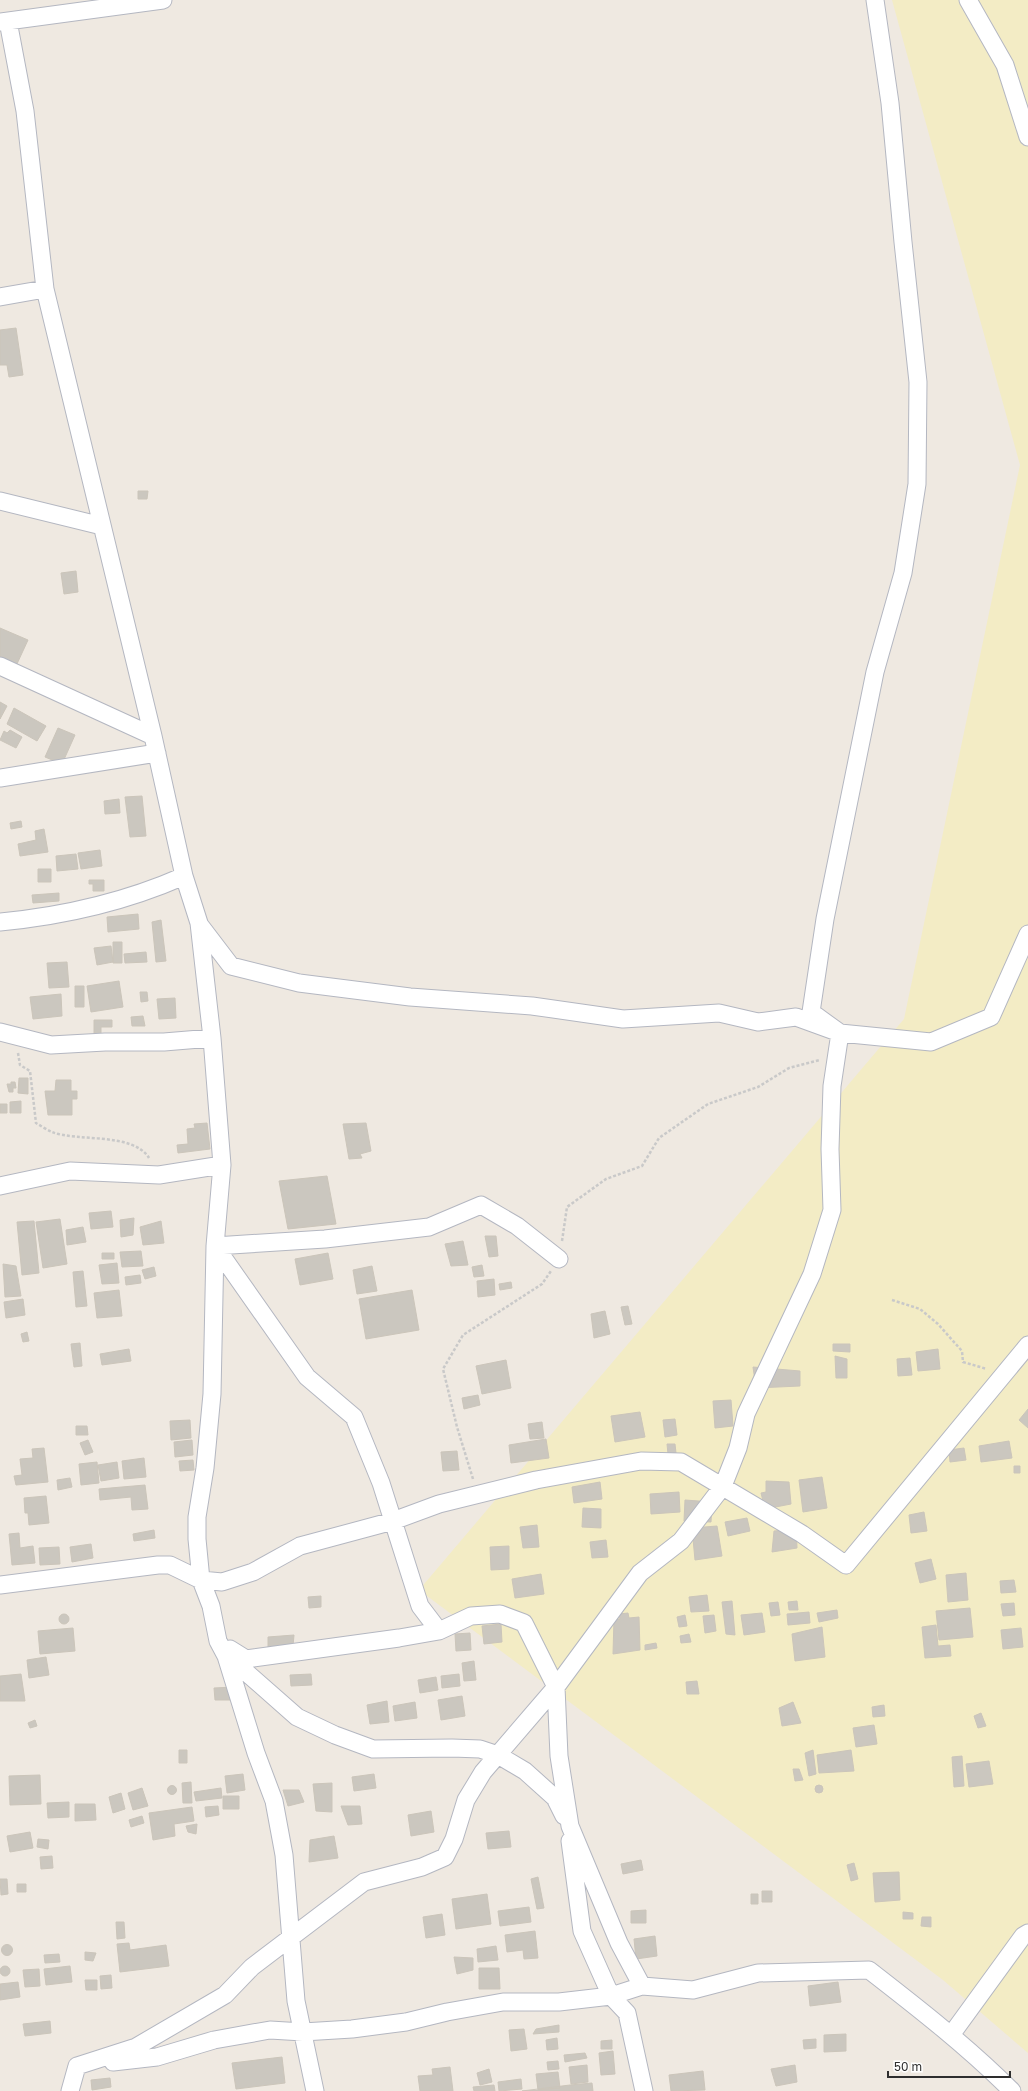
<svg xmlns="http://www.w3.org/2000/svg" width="1028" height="2091" viewBox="0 0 1028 2091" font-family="'Golos Text',sans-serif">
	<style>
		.sand { fill: #f3ecc5 }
		.building { fill: #cbc7bf; stroke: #cbc5ba }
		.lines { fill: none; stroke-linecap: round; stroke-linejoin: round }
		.minor-casing { stroke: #b4b7c1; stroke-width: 19 }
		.path { stroke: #c9c9c9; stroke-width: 2.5; stroke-dasharray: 3 2; stroke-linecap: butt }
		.minor { stroke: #fff; stroke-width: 17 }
	</style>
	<rect width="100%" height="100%" fill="#efe9e1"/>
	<path class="sand" d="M892 0H1028V2053L943 1980 419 1590 904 1019 1020 465Z"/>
	<path class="building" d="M16 328 23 375 9 377 7 365H0V330Z
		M138 491H148L147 499H138Z
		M76 571 78 592 64 594 61 573Z
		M0 628 28 640 16 666 0 659Z
		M0 702 7 706 0 719Z
		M14 708 46 726 37 741 7 724Z
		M58 728 75 735 62 764 45 757Z
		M10 730 22 737 16 748 0 740 4 731 7 733Z
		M142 796 146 836 130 837 125 797Z
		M119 799 120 813 105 814 104 801Z
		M21 821 22 827 11 829 10 823Z
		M44 829 48 852 20 856 18 844 36 840 35 831Z
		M100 850 102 866 81 869 78 853Z
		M76 854 78 869 57 871 56 856Z
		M38 869H51V882H38Z
		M89 880H104V891H93V884H89Z
		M59 893V901L33 903 32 895Z
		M138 914 139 929 108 932 107 917Z
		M161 920 166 961 156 962 152 922Z
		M113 942H122V963H113Z
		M111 946 113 962 97 965 94 948Z
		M146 952 147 962 125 963 124 954Z
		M67 962 69 987 49 988 47 963Z
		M119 981 123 1007 91 1012 87 986Z
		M75 986H84V1007H75Z
		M140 992H147L148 1001 141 1002Z
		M61 994 62 1016 33 1019 30 997Z
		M175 998 176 1018 159 1019 157 999Z
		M143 1016 145 1026H132L131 1017Z
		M94 1020H112V1027H101V1035H94Z
		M19 1078H28V1094L18 1093Z
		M56 1080H71V1091H77V1099H72V1115H48L45 1091H55Z
		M11 1082H15L16 1088H13V1092H9L7 1084H11Z
		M21 1101V1113H10V1102Z
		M0 1104H7V1113H0Z
		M207 1123 210 1149 178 1153 177 1145 188 1144 187 1129 195 1128 194 1124Z
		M366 1123 371 1151 360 1154 362 1158 349 1159 343 1124Z
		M327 1176 336 1224 288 1229 279 1181Z
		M111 1211 113 1227 91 1229 89 1213Z
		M134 1218 133 1235 121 1237 120 1220Z
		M60 1219 67 1264 43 1268 36 1222Z
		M34 1221 39 1273 22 1275 17 1222Z
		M161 1221 164 1243 143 1245 140 1227Z
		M83 1227 86 1242 67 1245 66 1230Z
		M485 1236H496L498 1256 489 1257Z
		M463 1241 468 1265 451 1266 445 1244Z
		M141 1251 143 1266 122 1267 120 1252Z
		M102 1253H114V1259H102Z
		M328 1253 333 1279 300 1285 295 1259Z
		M117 1263 119 1283 102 1284 99 1265Z
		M3 1264 16 1266 21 1296 5 1297Z
		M482 1265 484 1276 474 1277 472 1267Z
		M372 1266 377 1291 357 1294 353 1270Z
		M154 1267 156 1276 145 1279 142 1270Z
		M83 1271 87 1306 76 1307 73 1272Z
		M140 1275 141 1283 126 1285 125 1277Z
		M494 1279 495 1295 478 1297 477 1281Z
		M511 1282 512 1288 500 1290 499 1284Z
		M119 1290 122 1316 97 1318 94 1293Z
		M412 1290 419 1330 366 1339 359 1299Z
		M23 1299 25 1315 6 1318 4 1302Z
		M628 1306 632 1324 625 1325 621 1307Z
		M605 1311 610 1334 594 1338 591 1314Z
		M27 1332 29 1341 23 1342 21 1334Z
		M80 1343 82 1366 74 1367 71 1344Z
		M833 1344H850V1352L833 1351Z
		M129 1349 131 1361 102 1365 100 1354Z
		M938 1349 940 1369 918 1371 916 1352Z
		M835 1356 847 1359V1378H836Z
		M910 1358 912 1375 898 1376 897 1359Z
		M506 1360 511 1388 482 1394 476 1366Z
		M753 1367 800 1371V1386L756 1388Z
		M478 1395 480 1405 464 1409 462 1398Z
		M731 1400 733 1426 715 1428 713 1401Z
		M1028 1409V1428L1019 1420Z
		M640 1412 645 1437 615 1442 611 1416Z
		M675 1419 677 1435 665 1437 663 1420Z
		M190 1420 191 1438 171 1440 170 1421Z
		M542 1422 544 1438 530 1439 528 1424Z
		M76 1426H87L88 1435H76Z
		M546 1439 549 1458 511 1463 509 1445Z
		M88 1440 93 1452 85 1455 80 1443Z
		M192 1440 193 1455 175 1457 174 1442Z
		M1009 1441 1012 1458 981 1462 979 1446Z
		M667 1444H675L676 1453 668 1454Z
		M44 1448 48 1482 16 1485 14 1476 22 1475 20 1459 33 1458 32 1449Z
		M964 1448 966 1460 950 1462 949 1450Z
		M457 1451 459 1470 443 1471 441 1452Z
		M144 1458 146 1477 124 1479 122 1461Z
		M193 1460 194 1470 180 1471 179 1461Z
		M97 1462 99 1483 81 1485 79 1464Z
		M117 1462 119 1478 101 1481 98 1465Z
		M1014 1466H1020V1473H1014Z
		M822 1477 827 1508 803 1512 799 1480Z
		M70 1478 72 1487 58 1490 57 1480Z
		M766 1481 789 1482 791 1504 765 1509 761 1493 766 1492Z
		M600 1482 602 1499 574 1503 572 1487Z
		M145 1485 148 1509 132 1510 131 1497 100 1500 99 1489Z
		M679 1492 680 1512 651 1514 650 1494Z
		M46 1496 49 1523 29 1525 28 1513H25L24 1498Z
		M685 1500 712 1502 711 1522 684 1521Z
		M583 1508 601 1509V1528L582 1527Z
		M924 1512 927 1531 911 1533 909 1515Z
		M747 1518 750 1531 728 1536 725 1522Z
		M796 1522 797 1548 772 1552 774 1531 789 1530Z
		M537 1525 539 1547 523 1548 520 1527Z
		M717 1526 722 1556 695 1560 692 1528Z
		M154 1530 155 1538 134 1541 133 1534Z
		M19 1533 20 1548 33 1546 35 1563 12 1565 9 1534Z
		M606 1540 608 1557 592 1558 590 1542Z
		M91 1544 93 1558 72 1562 70 1547Z
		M509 1546V1569L491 1570 490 1547Z
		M59 1547 60 1564 40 1565 39 1548Z
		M931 1559 936 1579 920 1583 915 1563Z
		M966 1573 968 1600 948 1602 946 1575Z
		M541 1574 544 1594 515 1598 512 1579Z
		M1014 1580 1016 1592 1001 1593 1000 1581Z
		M707 1595 709 1611 691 1612 689 1597Z
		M321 1596V1607L309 1608 308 1597Z
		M732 1601 735 1635 726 1634 722 1602Z
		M797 1601 798 1610H789L788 1602Z
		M778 1602 780 1615 771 1616 769 1603Z
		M1014 1603 1015 1615 1003 1616 1001 1604Z
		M970 1608 973 1637 939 1640 936 1611Z
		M837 1610 838 1618 819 1622 817 1613Z
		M809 1612 810 1623 788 1625 787 1614Z
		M628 1613 629 1618 639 1617 640 1650 613 1654 614 1619H620L619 1614Z
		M762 1613 765 1632 744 1635 741 1615Z
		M59 1619a5 5 0 1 1 10 0a5 5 0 1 1-10 0Z
		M685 1615 687 1626 679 1627 677 1617Z
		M714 1615 716 1631 705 1633 703 1616Z
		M501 1624 502 1642 484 1644 482 1626Z
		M936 1625 938 1646 950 1645 951 1656 925 1658 922 1627Z
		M822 1627 825 1657 795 1661 792 1634Z
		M73 1628 75 1651 40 1654 38 1631Z
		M1021 1628 1023 1647 1003 1649 1001 1630Z
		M470 1633 471 1650 456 1651 455 1634Z
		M689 1634 691 1642 681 1643 680 1636Z
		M294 1635 293 1646 268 1648V1637Z
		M656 1643 657 1648 645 1650V1645Z
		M46 1657 49 1675 29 1678 27 1660Z
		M474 1661 476 1680 464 1681 462 1663Z
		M21 1674 25 1701H0V1676Z
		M311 1674 312 1685 291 1686 290 1675Z
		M459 1674 460 1686 442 1688 441 1676Z
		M436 1677 438 1690 420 1693 418 1680Z
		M697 1681 699 1694H687L686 1682Z
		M233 1687V1700H215L214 1688Z
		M462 1696 465 1716 441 1720 438 1700Z
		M387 1701 389 1722 370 1724 367 1705Z
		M415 1702 417 1718 395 1721 393 1706Z
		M793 1702 801 1723 782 1726 779 1708Z
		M884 1705 885 1716 873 1717 872 1707Z
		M981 1713 986 1726 978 1728 974 1716Z
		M35 1720 37 1726 30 1728 28 1723Z
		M874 1725 877 1744 856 1747 853 1728Z
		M179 1750H187V1763H179Z
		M813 1750 816 1774 809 1776 805 1753Z
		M851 1750 854 1771 819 1773 817 1755Z
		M962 1756 964 1786 954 1787 952 1757Z
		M989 1761 993 1784 969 1787 966 1764Z
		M793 1769H799L803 1780 795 1781Z
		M243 1774 245 1790 227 1793 225 1776Z
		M374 1774 376 1788 354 1791 352 1777Z
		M40 1775 41 1804 10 1805 9 1776Z
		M191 1782 192 1803H183L182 1783Z
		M332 1783V1812L316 1811 313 1784Z
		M815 1789a4 4 0 1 1 8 0a4 4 0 1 1-8 0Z
		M167.5 1790a4.5 4.5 0 1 1 9 0a4.5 4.5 0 1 1-9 0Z
		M142 1788 148 1806 133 1810 128 1793Z
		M221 1788 222 1798 196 1801 194 1792Z
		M283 1790H299L304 1802 288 1806Z
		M121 1793 125 1809 113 1813 109 1797Z
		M223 1796H239V1809H223Z
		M69 1802V1817L48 1818 47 1803Z
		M75 1804H95L96 1820 75 1821Z
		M218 1806 219 1815 206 1817 205 1807Z
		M341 1806H360L362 1824 348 1825Z
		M192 1807 194 1821 174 1824 175 1836 153 1840 149 1813Z
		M431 1811 434 1832 411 1836 408 1815Z
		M142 1816 144 1823 131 1827 129 1820Z
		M197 1824 196 1834 188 1832 186 1826Z
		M509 1831 511 1847 488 1849 486 1833Z
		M30 1832 33 1848 10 1852 7 1836Z
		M334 1836 338 1858 309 1862 310 1840Z
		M38 1839 49 1840 48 1849 37 1847Z
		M52 1856 53 1868 41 1869 40 1857Z
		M641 1860 643 1870 623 1874 621 1864Z
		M854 1863 858 1879 851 1881 847 1865Z
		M899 1872 900 1900 875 1902 873 1873Z
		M538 1877 544 1908 537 1909 531 1879Z
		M0 1879H7L8 1894 1 1895Z
		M17 1884H26V1892H17Z
		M762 1891H772V1902H762Z
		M487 1894 491 1924 456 1929 452 1899Z
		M751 1894H758V1904H751Z
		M529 1907 531 1922 500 1926 498 1911Z
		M646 1910V1923H631V1911Z
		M903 1912 913 1913V1919H903Z
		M442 1914 445 1935 426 1938 423 1917Z
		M922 1917H931V1927L921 1926Z
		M116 1922H124L125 1938 117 1939Z
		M535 1931 538 1958 524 1959 523 1950 507 1952 505 1935Z
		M655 1936 657 1956 636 1959 634 1939Z
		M129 1943 130 1950 166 1945 169 1966 120 1972 117 1944Z
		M1.5 1950a5.5 5.5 0 1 1 11 0a5.5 5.5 0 1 1-11 0Z
		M496 1946 498 1960 478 1962 477 1949Z
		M85 1952 96 1953 93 1961 85 1960Z
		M59 1954 60 1962 45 1963 44 1955Z
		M454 1957 473 1958V1970L457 1974Z
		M70 1966 72 1982 46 1985 44 1969Z
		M0 1971a5 5 0 1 1 10 0a5 5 0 1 1-10 0Z
		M479 1968H499L500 1989H479Z
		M39 1969 40 1986 25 1987 23 1970Z
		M111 1975 112 1988 101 1989 100 1976Z
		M85 1980H97V1990H86Z
		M18 1982 20 1997 0 2000V1984Z
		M838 1982 841 2002 810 2006 808 1986Z
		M50 2021 51 2033 25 2036 23 2024Z
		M559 2025V2032L533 2034 536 2029Z
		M524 2029 527 2049 511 2051 509 2030Z
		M846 2034V2051L824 2052V2035Z
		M557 2038 558 2049 547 2050 546 2040Z
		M816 2039V2048L804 2049 803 2040Z
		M612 2040V2049H601V2041Z
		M613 2051 615 2074 601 2075 599 2053Z
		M585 2053 587 2058 565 2062 564 2055Z
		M282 2057 285 2083 236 2089 232 2063Z
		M558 2061 559 2069 548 2070 547 2062Z
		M587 2065 588 2082 571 2084 569 2067Z
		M795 2065 797 2082 776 2086 771 2069Z
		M450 2067 453 2091H420L418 2076 433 2075 432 2069Z
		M489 2069 492 2082 480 2085 477 2073Z
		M703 2071 705 2090 671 2091 669 2075Z
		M558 2072 560 2088 538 2090 536 2074Z
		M110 2078 111 2087 92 2090 91 2080Z
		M521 2079 522 2089 499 2091 498 2082Z
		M592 2083 593 2091H522L570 2085Z
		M494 2085 495 2091H474L473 2087Z"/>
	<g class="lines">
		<defs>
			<path id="minor" d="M968 0 1005 65 1028 137
				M8 21 25 111 45 289 153 736 184 876 199 923 212 1038 222 1165 215 1246 212 1394 205 1468 197 1517V1539L201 1580 211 1606 218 1641 226 1656 256 1753 274 1801 284 1855 296 2001 315 2091
				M0 22 163 0
				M0 297 45 289
				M0 501 102 526
				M0 666 153 736
				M0 778 157 753
				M0 922C64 916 125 902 184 876
				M199 924 231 966 299 983 410 997 532 1006 623 1019 719 1013 758 1022 796 1017 840 1033 931 1042 991 1017 1028 934
				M0 1032 51 1045 105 1042H164L212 1038
				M0 1186 70 1171 159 1175 222 1165
				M215 1246 307 1377 354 1417 381 1483 420 1606 439 1631 471 1616 500 1614 524 1623 556 1687 559 1756 570 1826 619 1943 642 1986 693 1990 758 1973 869 1970C918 2008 968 2047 1012 2091
				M215 1246 325 1239 429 1227 481 1205 517 1226 559 1259
				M0 1585 158 1565H170L201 1580 222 1582 253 1572 300 1546 393 1521 439 1504 536 1480 641 1461 681 1462 802 1534 846 1565 1028 1345
				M230 1649 246 1659 399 1638 439 1631
				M227 1652 247 1673 297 1717 335 1735 373 1749 452 1748 480 1749 498 1755 525 1771 555 1798 564 1816
				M570 1841 582 1931 611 1996 627 2013 644 2091
				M951 2035 1023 1936 1028 1933
				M113 2062 157 2057 214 2040 270 2030 303 2032 352 2029 406 2022 447 2012 503 2002H559L611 1996 642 1986
				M77 2066 136 2047 225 1995 252 1967 364 1882 422 1867 445 1857 454 1839 466 1800 483 1772 556 1687 640 1573 681 1541 723 1486 738 1448 746 1414 812 1274 832 1210 830 1149 832 1086 840 1033 811 1012 825 919 875 672 903 573 917 484 918 382 903 242 890 103 875 0
				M70 2091 77 2066"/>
		</defs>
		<use href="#minor" class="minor-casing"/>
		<path class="path" d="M18 1053 20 1065 30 1071 36 1123C41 1126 47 1130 52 1132 77 1142 133 1132 149 1158
			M562 1241 567 1207 606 1179 642 1166 659 1138 708 1104 758 1087 789 1068 820 1060
			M892 1300 920 1309 938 1324 962 1351 963 1362 987 1369
			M473 1479 457 1427 443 1369 463 1335 542 1284 551 1271"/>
		<use href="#minor" class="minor"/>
	</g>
	<path d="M888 2071v6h122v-6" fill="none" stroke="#2e2e2e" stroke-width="2"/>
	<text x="894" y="2071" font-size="12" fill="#2e2e2e" stroke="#ffffff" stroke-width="3" paint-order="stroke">50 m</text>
</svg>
